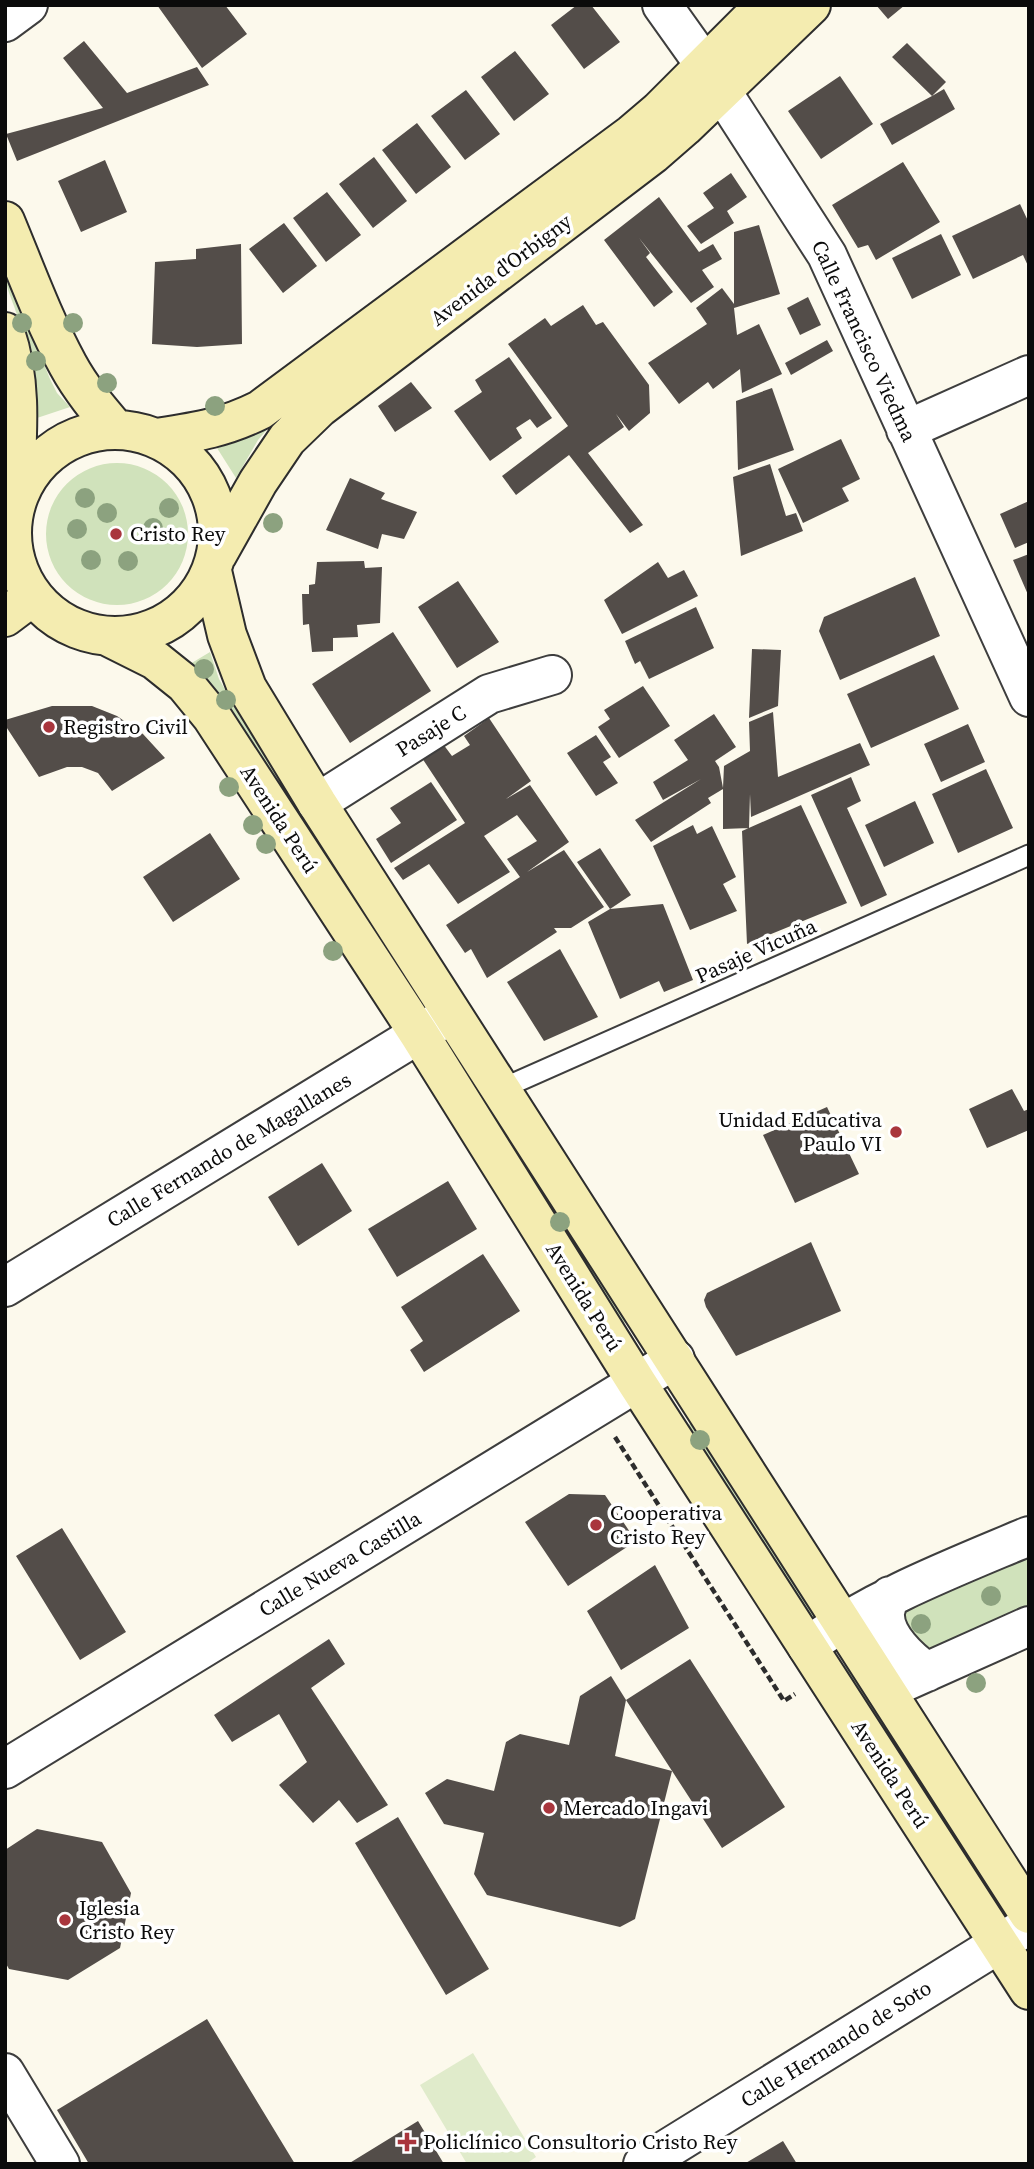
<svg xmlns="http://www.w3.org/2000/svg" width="1034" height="2169" viewBox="0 0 1034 2169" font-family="'Source Serif 4',serif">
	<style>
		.green { fill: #d0e2bb }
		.pitch { fill: #e0ebcb }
		.building { fill: #534d49 }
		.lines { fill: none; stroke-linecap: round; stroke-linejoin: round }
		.service-casing { stroke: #3e3e3e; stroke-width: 23 }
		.minor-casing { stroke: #3e3e3e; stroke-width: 42 }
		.tertiary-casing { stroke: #3e3e3e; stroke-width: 42 }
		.secondary-casing { stroke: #2d2d2d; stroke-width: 42 }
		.path { stroke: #2d2d2d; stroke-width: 4.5; stroke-dasharray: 7 3.5; stroke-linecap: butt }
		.service { stroke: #fff; stroke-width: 19 }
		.minor { stroke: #fff; stroke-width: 38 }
		.tertiary { stroke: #fff; stroke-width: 38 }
		.secondary { stroke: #f4ecb0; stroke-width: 38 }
		.tree { fill: #8ca27f }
		.poi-dot { fill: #a9363d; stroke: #fff; stroke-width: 2.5 }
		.labels { text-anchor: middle; stroke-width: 7; stroke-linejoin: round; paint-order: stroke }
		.street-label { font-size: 21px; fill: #0b0b0b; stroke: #fff }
		.poi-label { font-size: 21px; fill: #0b0b0b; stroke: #fff; text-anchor: start }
	</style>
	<rect width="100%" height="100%" fill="#fcf9ec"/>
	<path class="green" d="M5 267 50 379 57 393 70 407 34 419C37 380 29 352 17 315 11 295 5 289 5 267Z
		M275 420 258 440 236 478 217 448 230 444Z
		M46 534a71 71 0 1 1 142 0a71 71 0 1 1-142 0Z
		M210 652 219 679 231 700 396 961 390 965 185 667Z
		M478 1087 629 1320 624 1323 473 1090Z
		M695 1420 821 1616 813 1621 687 1426Z
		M1029 1550V1608L935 1649 924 1646 903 1623 902 1608Z
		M850 1661 1002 1899 995 1903 843 1666Z"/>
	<path class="pitch" d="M473 2053 536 2157 526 2164H467L420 2085Z"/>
	<path class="building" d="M157 5H225L247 34 202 68Z
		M577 5H591L620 42 584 69 551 25Z
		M876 5H905L888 19Z
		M84 41 127 93 197 67 209 85 17 161 6 134 103 108 63 58Z
		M907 43 946 82 932 96 944 89 955 109 892 145 880 124 932 96 892 57Z
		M515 51 549 94 514 121 481 77Z
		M840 76 873 124 821 159 788 111Z
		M466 90 500 134 465 160 431 116Z
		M417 123 451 167 416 194 382 150Z
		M374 157 407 201 373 228 339 184Z
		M105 160 127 212 81 232 58 181Z
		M903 162 940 222 876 260 868 245 858 248 832 205Z
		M731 173 747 197 727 211 734 223 701 244 687 226 714 208 703 193Z
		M327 192 361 235 326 262 293 218Z
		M659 197 699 252 713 244 722 259 702 270 714 287 691 303 639 238 650 253 646 257 673 292 654 307 604 240Z
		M1020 204 1029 223V268L1023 255 973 279 952 236Z
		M284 223 317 266 283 293 249 249Z
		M759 225 780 294 734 308 737 335 759 324 782 374 742 393 740 369 713 389 708 382 679 404 648 363 707 324 696 308 722 288 734 304V232Z
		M941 234 961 275 912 299 892 258Z
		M241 244 242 344 197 347 152 344 155 262 196 259V249Z
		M808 297 821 325 800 335 787 308Z
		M583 305 596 325 603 322 649 385 650 413 629 431 616 414 624 427 588 453 643 525 630 533 569 455 516 495 502 476 568 426 508 344 545 318 551 326Z
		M827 340 833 351 791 375 785 363Z
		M509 357 552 418 537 428 530 419 516 428 522 438 490 461 454 411 482 392 475 380Z
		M411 382 432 408 395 432 378 406Z
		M772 388 794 450 738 470 736 401Z
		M841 439 860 479 842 488 849 501 803 523 778 469Z
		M770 464 786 516 796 513 803 531 741 556 733 477Z
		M350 478 385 493 381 499 417 512 404 539 382 534 378 549 326 530Z
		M1029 501V542L1015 548 1000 514Z
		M1029 554V597L1013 560Z
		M364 561 365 568 382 567 380 623 357 625 358 637 333 638V651L312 652 309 624 303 625 302 594H309V585L315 584 317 562Z
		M658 562 668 578 684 570 698 596 622 634 604 600Z
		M915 577 940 636 840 680 819 631 824 617Z
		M458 581 499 642 457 668 418 607Z
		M696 607 714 648 649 679 640 661 635 664 625 641Z
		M393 632 431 691 350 743 312 684Z
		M752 649 781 650 778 706 749 718Z
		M934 655 959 709 871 748 847 694Z
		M643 686 670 726 619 758 598 727 610 719 604 710Z
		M52 706H92L117 716 143 734 165 758 112 791 98 773 82 767H67L39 777 5 725V720Z
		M773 712 778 777 860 743 870 765 751 817 750 794 749 828 723 829V789L708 798 711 803 651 842 635 820 701 779 663 800 653 782 688 760 674 740 714 714 736 747 715 761 719 767 723 788 724 766 750 751 749 722Z
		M489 718 531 781 506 799 530 785 569 842 527 872 564 850 604 907 571 928H554L557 932 487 978 471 949 465 953 446 925 520 877 507 859 537 841 517 815 484 836 510 872 458 904 429 864 403 880 394 868 465 823 422 758 443 744 452 756 470 745 464 736Z
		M968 724 985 762 941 782 924 744Z
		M596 735 611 757 603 762 618 783 596 796 567 753Z
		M986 769 1013 828 958 853 932 794Z
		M851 777 861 801 847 808 887 895 861 907 811 795Z
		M431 782 457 820 391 863 376 839 401 823 390 808Z
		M915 801 934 843 884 867 865 825Z
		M801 805 847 903 747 944 742 831Z
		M693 825 697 834 712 826 736 877 723 884 737 911 690 930 653 846Z
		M210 833 240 879 173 922 143 877Z
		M600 848 631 895 610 909 663 904 693 980 664 992 659 981 620 999 588 922 610 909 577 862Z
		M560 949 598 1017 544 1041 507 982Z
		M1012 1089 1024 1111 1029 1109V1130L987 1148 969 1109Z
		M827 1107 859 1174 795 1203 763 1135Z
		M322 1163 352 1211 298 1246 268 1197Z
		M448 1181 477 1229 397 1277 368 1229Z
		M811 1242 841 1311 736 1356 706 1307 704 1300 707 1293Z
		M483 1254 520 1311 424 1372 410 1350 423 1341 401 1307Z
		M569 1494 605 1495 636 1541 568 1586 525 1522Z
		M62 1528 126 1632 80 1660 16 1556Z
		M655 1565 689 1628 621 1670 587 1611Z
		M329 1639 345 1664 311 1688 388 1805 357 1823 339 1800 313 1823 279 1785 307 1762 279 1714 232 1742 214 1715Z
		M690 1659 785 1807 722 1848 626 1700 615 1756 672 1771 635 1919 620 1927 487 1895 474 1874 484 1833 444 1824 425 1793 447 1779 494 1791 506 1742 520 1734 569 1745 580 1696 611 1676 626 1700Z
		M398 1817 489 1969 446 1995 355 1843Z
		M37 1829 102 1842 131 1893 120 1948 68 1980 9 1969 5 1962V1850Z
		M207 2019 295 2164H89L57 2110Z
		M418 2121 444 2164H348Z
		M783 2141 797 2164H744Z"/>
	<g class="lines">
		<defs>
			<path id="service" d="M501 1089 1029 855"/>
			<path id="minor" d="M662 5 704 64 827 255 1029 697
				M5 22 28 5
				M906 430 1029 375
				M317 803 489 694 552 675
				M5 1287 448 1016
				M5 1769 675 1359
				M5 2073 60 2164
				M643 2164 1029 1925"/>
			<path id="tertiary" d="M890 1596C888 1601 886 1607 885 1612 883 1636 910 1660 927 1672
				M807 1646C877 1597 951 1569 1029 1536
				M886 1690 1029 1626"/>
			<path id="secondary" d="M5 221C25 269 43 319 68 365 81 389 98 409 116 430
				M5 332C24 387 16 445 14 501
				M12 533a103 103 0 1 1 206 0a103 103 0 1 1-206 0Z
				M157 438C196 432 224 428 260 410L632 134 659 111 765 5
				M217 555 258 482 287 439 319 408 653 154 684 127 811 5
				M212 571 227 635 247 688 317 803 1029 1914
				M5 617 33 596
				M107 636 155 660 185 684 212 717 419 1034 637 1383 1029 1990"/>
		</defs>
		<use href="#service" class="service-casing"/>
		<use href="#minor" class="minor-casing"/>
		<use href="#tertiary" class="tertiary-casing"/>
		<use href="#secondary" class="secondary-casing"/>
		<path class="path" d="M615 1437 784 1701 795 1694"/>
		<use href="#service" class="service"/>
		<use href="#minor" class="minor"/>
		<use href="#tertiary" class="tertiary"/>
		<use href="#secondary" class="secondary"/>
	</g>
	<g class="tree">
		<circle cx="22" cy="323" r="10"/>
		<circle cx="73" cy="323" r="10"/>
		<circle cx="36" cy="361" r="10"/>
		<circle cx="107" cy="383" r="10"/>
		<circle cx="215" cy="406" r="10"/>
		<circle cx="85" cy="498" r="10"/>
		<circle cx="169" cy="508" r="10"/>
		<circle cx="107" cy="513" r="10"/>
		<circle cx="273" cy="523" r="10"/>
		<circle cx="153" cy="528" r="10"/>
		<circle cx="77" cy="529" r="10"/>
		<circle cx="91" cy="560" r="10"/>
		<circle cx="128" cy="561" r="10"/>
		<circle cx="204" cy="669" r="10"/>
		<circle cx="226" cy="700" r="10"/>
		<circle cx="229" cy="787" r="10"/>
		<circle cx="253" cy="825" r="10"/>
		<circle cx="266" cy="844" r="10"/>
		<circle cx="333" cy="951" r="10"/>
		<circle cx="560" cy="1222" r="10"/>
		<circle cx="700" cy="1440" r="10"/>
		<circle cx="991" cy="1596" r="10"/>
		<circle cx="921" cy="1624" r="10"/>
		<circle cx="976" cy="1683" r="10"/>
	</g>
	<g class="poi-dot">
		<circle cx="116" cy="534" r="7"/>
		<circle cx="49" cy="727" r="7"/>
		<circle cx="896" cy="1132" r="7"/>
		<circle cx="596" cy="1525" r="7"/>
		<circle cx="549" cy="1808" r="7"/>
		<circle cx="65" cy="1920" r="7"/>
		<path d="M403.5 2131.5h7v7h7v7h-7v7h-7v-7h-7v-7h7z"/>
	</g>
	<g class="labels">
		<g class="street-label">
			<text transform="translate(501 270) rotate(-37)" y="7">Avenida d'Orbigny</text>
			<text transform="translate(864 341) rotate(65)" y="7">Calle Francisco Viedma</text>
			<text transform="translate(431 731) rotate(-32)" y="7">Pasaje C</text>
			<text transform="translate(279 819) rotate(57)" y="7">Avenida Perú</text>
			<text transform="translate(756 951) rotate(-24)" y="7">Pasaje Vicuña</text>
			<text transform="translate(229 1150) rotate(-31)" y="7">Calle Fernando de Magallanes</text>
			<text transform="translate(584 1297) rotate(58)" y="7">Avenida Perú</text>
			<text transform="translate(340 1564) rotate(-31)" y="7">Calle Nueva Castilla</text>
			<text transform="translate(890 1774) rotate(57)" y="7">Avenida Perú</text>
			<text transform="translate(836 2044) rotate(-32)" y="7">Calle Hernando de Soto</text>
		</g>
		<g class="poi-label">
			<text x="130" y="541">Cristo Rey</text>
			<text x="63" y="734">Registro Civil</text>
			<text x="882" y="1127" text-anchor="end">Unidad Educativa<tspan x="882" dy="24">Paulo VI</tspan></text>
			<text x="610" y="1520">Cooperativa<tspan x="610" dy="24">Cristo Rey</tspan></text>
			<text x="563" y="1815">Mercado Ingavi</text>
			<text x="79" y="1915">Iglesia<tspan x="79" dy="24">Cristo Rey</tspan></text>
			<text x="423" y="2149">Policlínico Consultorio Cristo Rey</text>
		</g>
	</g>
	<rect width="1034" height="2169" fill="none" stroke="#0b0b0b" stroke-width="14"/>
</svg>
